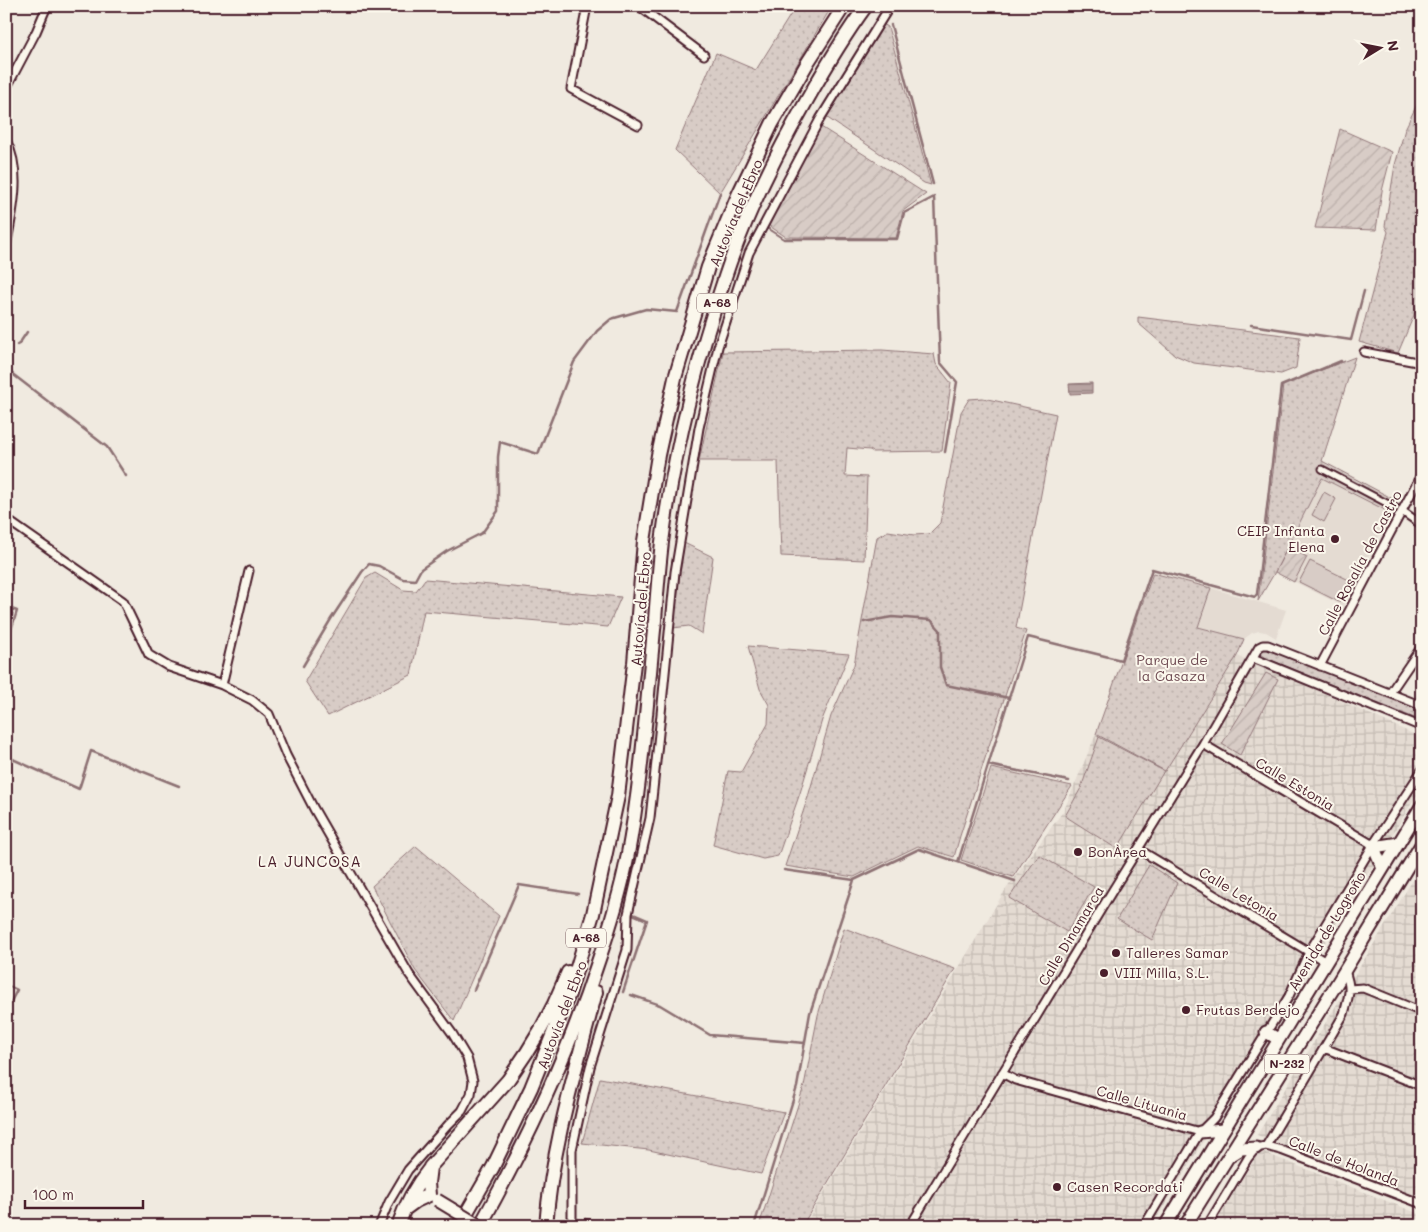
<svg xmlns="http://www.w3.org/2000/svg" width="1428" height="1232" viewBox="0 0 1428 1232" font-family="Mali,sans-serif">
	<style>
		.built { fill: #e4dbd2 }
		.industrial { fill: url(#industrial-grid) }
		.grass { fill: url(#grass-dots); stroke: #917678 }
		.garden { fill: url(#garden-furrows); stroke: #917678 }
		.pitch { fill: #d8ccc6; stroke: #917678 }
		.water { fill: url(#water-rules); stroke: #8c6f72 }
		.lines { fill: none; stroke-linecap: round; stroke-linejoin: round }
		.stream { stroke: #8c6f72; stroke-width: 2.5 }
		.pedestrian-casing { stroke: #4a1f2b; stroke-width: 9 }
		.minor-casing { stroke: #4a1f2b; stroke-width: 11 }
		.trunk-casing { stroke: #4a1f2b; stroke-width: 15 }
		.motorway-casing { stroke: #4a1f2b; stroke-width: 16 }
		.pedestrian { stroke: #fbf7ec; stroke-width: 5 }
		.minor { stroke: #fbf7ec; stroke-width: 7 }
		.trunk { stroke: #fbf7ec; stroke-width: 11 }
		.motorway { stroke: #fbf7ec; stroke-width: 12 }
		.trunk-bridge-casing { stroke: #4a1f2b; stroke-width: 15; stroke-linecap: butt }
		.trunk-bridge { stroke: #fbf7ec; stroke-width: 11 }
		.poi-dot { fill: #4a1f2b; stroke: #fbf7ec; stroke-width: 2 }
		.labels { text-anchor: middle; stroke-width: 4; stroke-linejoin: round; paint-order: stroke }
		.shield { fill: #fbf7ec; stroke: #7f6065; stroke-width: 1 }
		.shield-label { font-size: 12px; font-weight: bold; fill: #4a1f2b }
		.street-label { font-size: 14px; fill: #4a1f2b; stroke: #fbf7ec }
		.poi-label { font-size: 14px; fill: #4a1f2b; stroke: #fbf7ec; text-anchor: start }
		.park-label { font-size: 14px; fill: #6e4a52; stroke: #fbf7ec }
		.neighbourhood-label { font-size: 15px; letter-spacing: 1px; fill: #4a1f2b; stroke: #fbf7ec }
	</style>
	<defs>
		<pattern id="industrial-grid" width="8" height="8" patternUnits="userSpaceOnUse" patternTransform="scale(1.25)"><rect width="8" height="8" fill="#e4dbd2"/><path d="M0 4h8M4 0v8" fill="none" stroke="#c5bcb4"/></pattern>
		<pattern id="grass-dots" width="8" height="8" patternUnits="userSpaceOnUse" patternTransform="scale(1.25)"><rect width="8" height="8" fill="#d8ccc6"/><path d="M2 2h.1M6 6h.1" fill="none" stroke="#bbafaa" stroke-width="1.8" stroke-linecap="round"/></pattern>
		<pattern id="garden-furrows" width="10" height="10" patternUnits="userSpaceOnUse" patternTransform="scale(1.25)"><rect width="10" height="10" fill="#d8ccc6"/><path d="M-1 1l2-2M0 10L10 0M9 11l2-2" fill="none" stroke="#bbafaa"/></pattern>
		<pattern id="water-rules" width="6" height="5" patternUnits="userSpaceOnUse" patternTransform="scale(1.25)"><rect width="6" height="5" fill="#b8a4a2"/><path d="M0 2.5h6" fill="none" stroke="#988584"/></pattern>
	</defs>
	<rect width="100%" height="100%" fill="#f0eae0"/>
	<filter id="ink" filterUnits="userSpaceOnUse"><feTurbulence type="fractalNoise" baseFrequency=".02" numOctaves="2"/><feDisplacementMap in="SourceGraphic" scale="10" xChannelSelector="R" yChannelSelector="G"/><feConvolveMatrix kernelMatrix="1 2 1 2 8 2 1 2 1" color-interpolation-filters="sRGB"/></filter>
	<g filter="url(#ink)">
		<path class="built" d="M1322 478 1391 513 1343 606 1275 572Z
			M1211 588 1286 610 1276 638 1266 632 1259 631 1252 633 1244 639 1198 627Z"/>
		<path class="industrial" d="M1237 656 1262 665 1422 738V787L1287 1003 1152 1226H804L1004 892 1064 810 1096 734 1165 770Z
			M1422 865V1198L1257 1135Z
			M1260 1151 1422 1215V1226H1213Z"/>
		<path class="grass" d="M796 6H832L720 193 675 150 716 53 756 70Z
			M883 24 888 27 931 185 924 183 826 117Z
			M1422 94V296L1398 353 1359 342 1388 232 1385 226 1395 165 1405 129Z
			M1138 317 1300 337 1296 368 1281 374 1194 363 1175 355 1138 323Z
			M882 350 934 354 936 364 951 383 942 451 873 452 870 450 847 448 845 476 867 477 864 560 781 556 778 461H699L723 352Z
			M1355 357 1322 461 1397 501 1391 513 1322 478 1275 572 1258 601 1283 385Z
			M983 398 1056 414 1016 628 1026 631 960 836 954 857 918 846 854 877 785 866 808 797 831 716 854 665 877 537 888 531 914 535 929 534 940 523 961 412 969 399Z
			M684 543 713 557 702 634 689 626 673 628Z
			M375 573 403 590 416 591 425 579 621 597 608 627 424 611 411 675 328 716 305 681 366 578Z
			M1153 573 1211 588 1198 627 1244 639 1237 656 1165 771 1096 734Z
			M6 610 13 613 6 637Z
			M748 646 849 654 822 720 800 793 778 856 763 859 713 845 728 771 741 772 768 724 769 705 760 689Z
			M1264 649H1268L1422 710V721L1268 659 1262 655 1261 652Z
			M1099 737 1164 771 1117 849 1065 816 1081 788Z
			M991 768 1072 786 1013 877 961 860Z
			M416 846 499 916 454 1021 415 970 372 886Z
			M1039 855 1094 887 1067 932 1009 898Z
			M1149 865 1177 883 1152 940 1117 919Z
			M844 928 955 969 802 1226H759L804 1086 818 1015Z
			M600 1078 784 1112 761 1174 649 1150 582 1143Z"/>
		<path class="garden" d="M821 127 926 194 903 211 896 238 786 237 768 225Z
			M1340 129 1392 152 1382 191 1376 230 1315 228Z
			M1288 547 1307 557 1294 582 1275 572Z
			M1266 673 1278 679 1240 755 1222 744Z"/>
		<path class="pitch" d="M1324 492 1336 499 1324 522 1312 515Z
			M1310 561 1349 580 1339 602 1299 582Z"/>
		<path class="water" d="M1092 383V393L1070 394 1069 384Z"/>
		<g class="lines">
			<path class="stream" d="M891 25 933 184
				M767 228 784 239H897L904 213 934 197 940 362 957 382 945 452
				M1251 325 1351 340 1364 291
				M17 345 19 344 27 332
				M6 352V351
				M6 369 107 447 126 476
				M6 607 17 611 6 646
				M864 622 892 617 931 620 940 630V667L946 685 1009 698
				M303 666 331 619 362 572 369 564 379 566 403 579 415 580 421 569 447 551 482 533 498 511V457L500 442 538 454 574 362 597 331 611 319 646 309 677 312 720 193
				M6 756 79 789 91 751 179 786
				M988 765 1069 781
				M958 862 1028 637 1121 660 1152 569 1255 597 1257 594 1281 386 1341 361
				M784 870 854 880
				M6 985 17 990 6 1011
				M474 990 519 885 578 894
				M623 992 647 920 633 914
				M631 995 660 1005 710 1035 805 1043
				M585 1219 624 1226
				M754 1226 797 1087 810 1013 854 880 919 849 1015 881"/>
			<defs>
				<path id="pedestrian" d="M1322 469 1396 508"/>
				<path id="minor" d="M587 6 571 89 638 125
					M639 6 704 55
					M6 92 7 87 36 32 47 6
					M6 140C23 173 12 213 6 247
					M1364 352 1422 363
					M1402 511 1422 525
					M6 519 123 601 149 655 169 667 222 685 252 700 269 714 286 755 314 809 409 974 452 1033 467 1058 473 1081 471 1094 462 1111 448 1125 408 1170 389 1202 379 1226
					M1253 658 1422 727
					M1320 666 1422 473
					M222 685 249 571
					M1390 693 1422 646
					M1203 744 1373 845
					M1138 849 1326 962
					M1349 989 1363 988 1422 1012
					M1324 1048 1422 1086
					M1002 1073 1015 1080 1200 1132
					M1266 1146 1344 1014C1349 994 1352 990 1345 971
					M572 1226V1150L590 1067 627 950 628 914 650 818 660 724 675 572 699 428 718 347 749 253 820 119 890 6
					M910 1226 1111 893 1203 744 1259 647 1263 645H1268L1422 706
					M1144 1226 1200 1132 1214 1118 1289 996 1309 952 1373 845 1422 770
					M1207 1226 1248 1158 1256 1148 1266 1146 1281 1150 1422 1204"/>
				<path id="trunk" d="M1373 845 1380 846 1399 843
					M1373 845 1383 869
					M1266 1032 1278 1039
					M1200 1132 1223 1130
					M1230 1156 1241 1149 1256 1148
					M1165 1226 1422 805
					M1185 1226 1339 980 1422 843"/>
				<path id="motorway" d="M405 1209 416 1201 429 1195 428 1183 430 1167 508 1080 527 1052 541 1029 554 1004 568 972
					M398 1226C405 1205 415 1186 429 1169
					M459 1226 493 1167 531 1088 569 994 593 914 618 796 634 663 644 541 658 455 675 378 708 267 738 195 772 124 808 62 844 6
					M480 1226C527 1142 567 1057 597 965 609 930 620 895 627 859 642 780 647 699 655 620 657 594 659 568 662 542 674 452 696 363 725 277 745 216 775 156 807 100 825 68 844 36 866 6
					M546 1226C552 1145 576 1069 596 992"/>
			</defs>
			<use href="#pedestrian" class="pedestrian-casing"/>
			<use href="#minor" class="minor-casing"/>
			<use href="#trunk" class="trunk-casing"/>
			<use href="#motorway" class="motorway-casing"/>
			<use href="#pedestrian" class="pedestrian"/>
			<use href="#minor" class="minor"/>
			<use href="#trunk" class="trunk"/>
			<use href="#motorway" class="motorway"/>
			<defs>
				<path id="trunk-bridge" d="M437 1200 480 1226"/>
			</defs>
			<use href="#trunk-bridge" class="trunk-bridge-casing"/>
			<use href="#trunk-bridge" class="trunk-bridge"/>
		</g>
	</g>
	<g class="poi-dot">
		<circle cx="1335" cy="539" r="5"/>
		<circle cx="1078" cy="852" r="5"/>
		<circle cx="1116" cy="953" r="5"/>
		<circle cx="1104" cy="973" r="5"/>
		<circle cx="1186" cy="1010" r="5"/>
		<circle cx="1057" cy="1187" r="5"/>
	</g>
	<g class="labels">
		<g class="shield">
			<rect x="697" y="293.5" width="40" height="19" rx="4"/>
			<rect x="566" y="928.5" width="40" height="19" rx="4"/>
			<rect x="1264.5" y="1054.5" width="45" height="19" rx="4"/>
		</g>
		<g class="shield-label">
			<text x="717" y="307">A-68</text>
			<text x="586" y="942">A-68</text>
			<text x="1287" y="1068">N-232</text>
		</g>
		<g class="street-label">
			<text transform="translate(736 213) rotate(-67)" y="5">Autovía del Ebro</text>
			<text transform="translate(1360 563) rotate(-62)" y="5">Calle Rosalía de Castro</text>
			<text transform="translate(641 609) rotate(-85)" y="5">Autovía del Ebro</text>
			<text transform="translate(1295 784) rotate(31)" y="5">Calle Estonia</text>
			<text transform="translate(1239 894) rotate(31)" y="5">Calle Letonia</text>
			<text transform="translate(1327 931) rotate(-59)" y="5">Avenida de Logroño</text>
			<text transform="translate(1071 936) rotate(-59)" y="5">Calle Dinamarca</text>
			<text transform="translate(562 1015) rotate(-69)" y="5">Autovía del Ebro</text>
			<text transform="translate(1142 1103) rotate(16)" y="5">Calle Lituania</text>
			<text transform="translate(1344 1161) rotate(21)" y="5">Calle de Holanda</text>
		</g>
		<g class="poi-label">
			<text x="1325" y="536" text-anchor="end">CEIP Infanta<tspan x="1325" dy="16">Elena</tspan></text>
			<text x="1088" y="857">BonÀrea</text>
			<text x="1126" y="958">Talleres Samar</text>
			<text x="1114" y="978">VIII Milla, S.L.</text>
			<text x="1196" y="1015">Frutas Berdejo</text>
			<text x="1067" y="1192">Casen Recordati</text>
		</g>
		<g class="park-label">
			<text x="1172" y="665">Parque de<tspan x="1172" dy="16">la Casaza</tspan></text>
		</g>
		<g class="neighbourhood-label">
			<text x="310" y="867">LA JUNCOSA</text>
		</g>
	</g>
	<rect width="1428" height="1232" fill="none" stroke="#fbf7ec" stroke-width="25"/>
	<rect x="12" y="12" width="1403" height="1207" fill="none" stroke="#4a1f2b" stroke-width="2" filter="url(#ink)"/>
	<g transform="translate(1380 48) rotate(80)" stroke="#fbf7ec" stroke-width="4" paint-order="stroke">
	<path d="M0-4L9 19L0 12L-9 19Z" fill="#4a1f2b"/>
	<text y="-8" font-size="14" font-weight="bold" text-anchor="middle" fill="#4a1f2b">N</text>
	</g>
	<path d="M25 1200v8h118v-8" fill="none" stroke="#4a1f2b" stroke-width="2.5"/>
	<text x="32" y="1200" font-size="15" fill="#4a1f2b" stroke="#fbf7ec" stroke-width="4" paint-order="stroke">100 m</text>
</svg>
